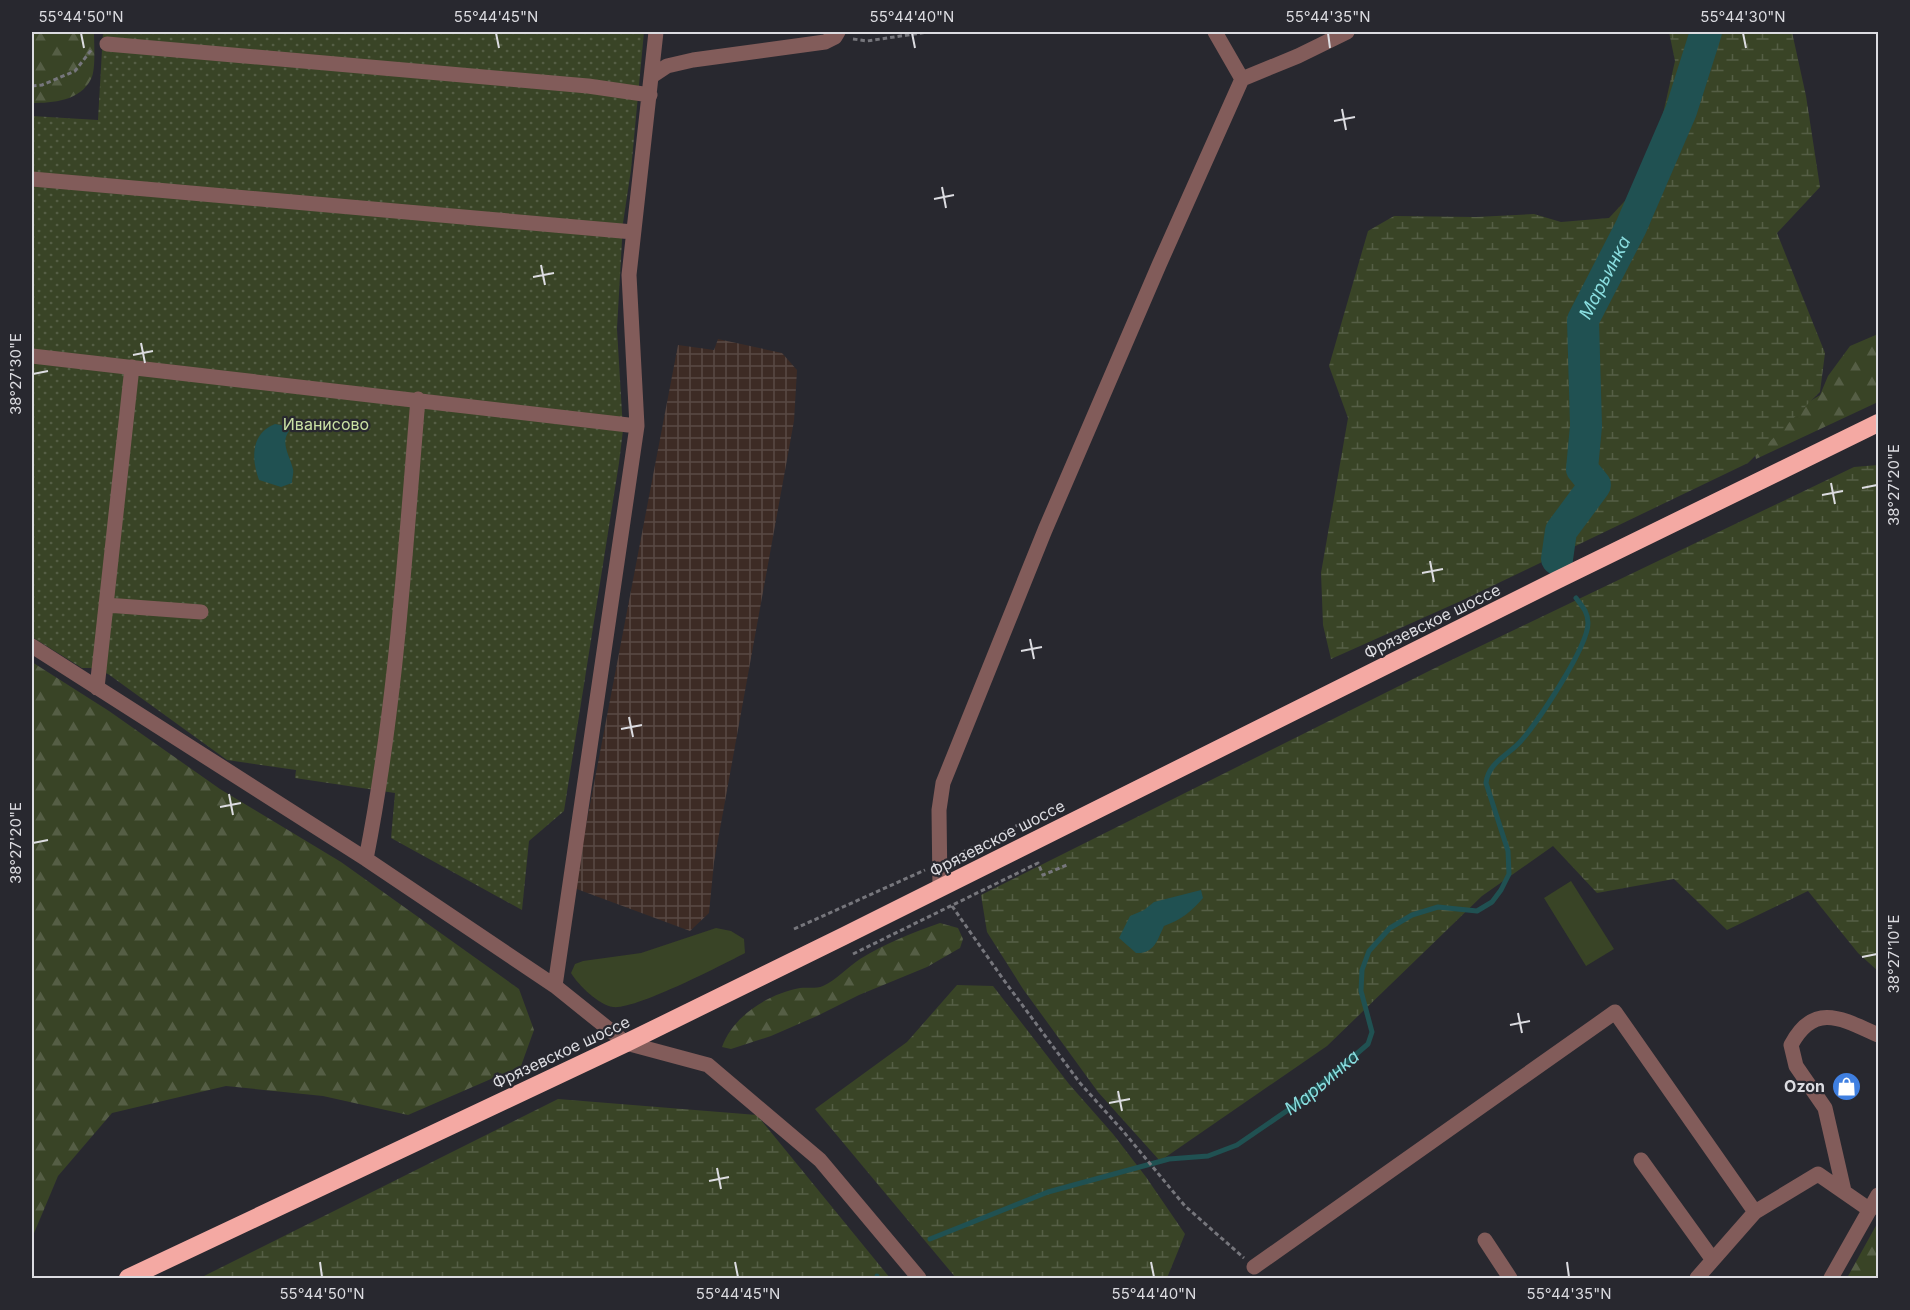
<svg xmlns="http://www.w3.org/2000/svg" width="1910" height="1310" viewBox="0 0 1910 1310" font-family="Inter,sans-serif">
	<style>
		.industrial { fill: url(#industrial-grid) }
		.green { fill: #394426 }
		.forest { fill: url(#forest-firs) }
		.wetland { fill: url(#wetland-marsh) }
		.garden { fill: url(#garden-dots) }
		.water { fill: #205152 }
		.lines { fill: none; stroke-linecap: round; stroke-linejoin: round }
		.stream { stroke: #205152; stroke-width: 5 }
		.river { stroke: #205152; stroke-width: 32 }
		.path { stroke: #76767c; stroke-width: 3; stroke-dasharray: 4.5 3; stroke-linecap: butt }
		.minor { stroke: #825c5a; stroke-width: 15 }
		.highway { stroke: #f4a9a3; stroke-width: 18 }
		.ticks { fill: none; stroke: #dcdce1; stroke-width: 2 }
		.labels { text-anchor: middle; stroke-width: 4.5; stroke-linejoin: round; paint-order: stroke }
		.park-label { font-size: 16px; fill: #cae1a5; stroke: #28282f }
		.street-label { font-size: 16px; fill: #dcdce1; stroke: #28282f }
		.poi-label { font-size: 16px; font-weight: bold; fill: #dcdce1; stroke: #28282f; text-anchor: end }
		.water-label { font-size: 18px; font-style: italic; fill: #89dddf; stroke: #28282f }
		.neatline { fill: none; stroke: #dcdce1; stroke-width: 2 }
		.ticks-label { font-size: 15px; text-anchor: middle; fill: #dcdce1 }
	</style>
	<defs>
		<pattern id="industrial-grid" width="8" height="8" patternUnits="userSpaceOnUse" patternTransform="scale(1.5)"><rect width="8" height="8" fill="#3d2b25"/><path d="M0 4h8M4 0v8" fill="none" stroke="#584944"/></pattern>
		<pattern id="forest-firs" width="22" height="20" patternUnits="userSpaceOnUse" patternTransform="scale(1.5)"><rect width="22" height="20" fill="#394426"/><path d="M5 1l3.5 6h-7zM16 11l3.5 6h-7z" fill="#555e45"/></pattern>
		<pattern id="wetland-marsh" width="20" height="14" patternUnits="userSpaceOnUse" patternTransform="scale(1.5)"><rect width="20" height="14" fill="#394426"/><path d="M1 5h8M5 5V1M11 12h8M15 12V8" fill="none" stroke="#555e45"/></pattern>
		<pattern id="garden-dots" width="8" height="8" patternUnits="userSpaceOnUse" patternTransform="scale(1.5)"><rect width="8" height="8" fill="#394426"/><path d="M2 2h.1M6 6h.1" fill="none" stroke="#555e45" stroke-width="1.8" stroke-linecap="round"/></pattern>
	</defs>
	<rect width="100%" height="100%" fill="#28282f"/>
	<path class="industrial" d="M718 339 782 353 797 370 794 421 714 862 709 913 690 931 574 888 678 345 714 350Z"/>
	<path class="green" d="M1571 881 1614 949 1586 966 1544 898Z
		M716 928 731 931 744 939 745 953C722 965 635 1010 613 1007 599 1005 578 985 571 973L575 964 583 961 641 953Z"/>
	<path class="forest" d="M32 32H94C94 43 96 70 91 79 80 101 53 103 32 103Z
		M1878 334V402L1756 459 1752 437 1820 395 1828 376 1850 346Z
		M32 662 109 711 220 789 341 862 519 989 534 1030 521 1066 408 1115 323 1096 226 1086 112 1113 58 1176 32 1238Z
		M940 923 958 928 963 939 960 948 927 967 859 995 817 1016 771 1036 731 1049 722 1047C733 1016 768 994 800 988 807 987 816 989 823 986 836 980 848 967 860 959 886 943 912 933 940 923Z
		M1878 1222V1278H1847Z"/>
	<path class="wetland" d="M1669 32H1792L1806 96 1820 187 1777 233 1825 353 1820 392 1748 463 1463 600 1331 659 1323 625 1321 573 1348 418 1329 366 1368 231 1394 216 1476 217 1534 214 1561 222 1609 218 1649 175 1675 61Z
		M1878 465V971L1858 953 1808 891 1727 930 1674 879 1597 893 1553 846 1482 896 1327 1046 1160 1161 1098 1092 1023 989 987 932 981 895 1441 665 1854 467Z
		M957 985 993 986 1069 1084 1113 1134 1146 1177 1185 1234 1167 1278H956L815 1109 907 1042Z
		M558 1099 757 1115 890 1278H200Z"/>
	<path class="garden" d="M103 32H644L631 170 623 223 617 329 623 430 619 463 564 811 529 841 522 910 391 838 395 793 295 778 296 770 227 760 108 674 91 668H82L32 637V116L98 120Z"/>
	<path class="water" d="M275 424 286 426 289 431C280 443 290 456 293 469 294 473 292 478 292 483L281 487 259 480C251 459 251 433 275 424Z
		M1201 890 1203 898C1192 911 1181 920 1164 926 1157 941 1154 954 1136 953L1119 938 1130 916 1144 910 1154 902Z"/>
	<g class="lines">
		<g class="stream">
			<path id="s1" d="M930 1239 1048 1192 1169 1159 1208 1156 1237 1145 1304 1099 1368 1044 1372 1032 1361 991 1362 970 1369 951 1390 928 1412 915 1438 907 1477 911 1492 902 1501 890 1509 874 1508 851 1486 783C1488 763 1507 756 1520 742 1537 723 1588 647 1588 623 1588 612 1582 606 1576 598"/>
			<path d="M877 1276V1278"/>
		</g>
		<path class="river" id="s2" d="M1557 559 1561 531 1595 485 1582 469 1586 426 1583 320 1631 227 1681 111 1706 32"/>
		<path class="path" d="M853 39 867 41 928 32
			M32 86 42 85 75 71 92 49
			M955 856 1018 825
			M952 906 1003 979 1080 1083 1123 1131 1185 1206 1244 1258
			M794 929 925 870
			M853 954 1038 863 1043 875 1067 865"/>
		<path class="minor" d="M1215 32 1242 79
			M107 44 588 86 650 95
			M652 76 667 66 693 60 825 42 835 37 838 32
			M32 179 633 232
			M32 356 637 426
			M106 605 201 612
			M32 646 366 859 555 986 626 1043 708 1065 820 1160 919 1278
			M97 688 132 367
			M366 859C396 707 405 553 418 399
			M940 889 939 810 943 783 1045 530 1159 265 1242 79 1298 56 1347 32
			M555 986 637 426 629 275 656 32
			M1641 1160 1713 1260
			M1844 1191 1825 1108 1796 1066 1791 1045C1814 1001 1843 1019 1878 1035
			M1485 1240 1510 1278
			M1254 1267 1615 1012 1755 1212 1818 1174 1870 1210
			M1697 1278 1755 1212
			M1831 1278 1878 1195"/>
		<path class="highway" d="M128 1278 626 1043 844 936 1557 580 1878 423"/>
	</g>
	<path class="ticks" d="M81 33 84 48M496 33 499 48M912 33 915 48M1328 33 1330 48M1743 33 1746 48M1342 109 1346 130M1334 121 1355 117M942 187 946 208M934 199 954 195M541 265 545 285M533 277 554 273M141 343 145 363M133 355 153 351M33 374 48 371M1831 483 1835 504M1862 488 1877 485M1822 495 1843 491M1430 561 1434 582M1422 573 1443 569M1030 639 1034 659M1021 651 1042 647M629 717 633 737M621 729 642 725M229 794 233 815M220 807 241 803M33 843 48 840M1862 957 1877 954M1518 1013 1522 1033M1510 1025 1530 1021M1118 1091 1122 1111M1109 1103 1130 1099M717 1168 721 1189M709 1181 729 1177M320 1262 322 1277M735 1262 738 1277M1151 1262 1154 1277M1567 1262 1569 1277"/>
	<defs>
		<symbol id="shop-disc" viewBox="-11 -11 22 22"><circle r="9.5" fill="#3f7fe0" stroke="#28282f"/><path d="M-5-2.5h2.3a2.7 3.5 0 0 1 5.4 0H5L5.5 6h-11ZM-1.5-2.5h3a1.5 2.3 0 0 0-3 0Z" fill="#fff"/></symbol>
	</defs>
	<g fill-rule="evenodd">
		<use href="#shop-disc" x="1830" y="1070" width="33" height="33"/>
	</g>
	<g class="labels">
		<g class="park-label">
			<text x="326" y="430">Иванисово</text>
		</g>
		<g class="street-label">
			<text transform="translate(1432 621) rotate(-26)" y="6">Фрязевское шоссе</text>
			<text transform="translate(997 838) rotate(-27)" y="6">Фрязевское шоссе</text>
			<text transform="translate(561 1052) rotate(-25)" y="6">Фрязевское шоссе</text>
		</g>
		<g class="poi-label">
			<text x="1825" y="1092">Ozon</text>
		</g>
		<g class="water-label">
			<text dy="6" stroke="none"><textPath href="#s2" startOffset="303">Марьинка</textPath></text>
			<text dy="6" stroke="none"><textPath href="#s1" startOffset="428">Марьинка</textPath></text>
		</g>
	</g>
	<rect width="1910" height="1310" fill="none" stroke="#28282f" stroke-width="66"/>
	<rect x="33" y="33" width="1844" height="1244" class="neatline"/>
	<g class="ticks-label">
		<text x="81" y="22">55°44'50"N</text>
		<text x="496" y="22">55°44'45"N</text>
		<text x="912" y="22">55°44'40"N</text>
		<text x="1328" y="22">55°44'35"N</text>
		<text x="1743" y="22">55°44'30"N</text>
		<text transform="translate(16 374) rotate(-90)" y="5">38°27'30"E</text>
		<text transform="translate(1894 485) rotate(-90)" y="5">38°27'20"E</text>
		<text transform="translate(16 843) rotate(-90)" y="5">38°27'20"E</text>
		<text transform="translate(1894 954) rotate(-90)" y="5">38°27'10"E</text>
		<text x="322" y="1299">55°44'50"N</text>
		<text x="738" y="1299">55°44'45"N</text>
		<text x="1154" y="1299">55°44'40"N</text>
		<text x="1569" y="1299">55°44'35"N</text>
	</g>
</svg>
